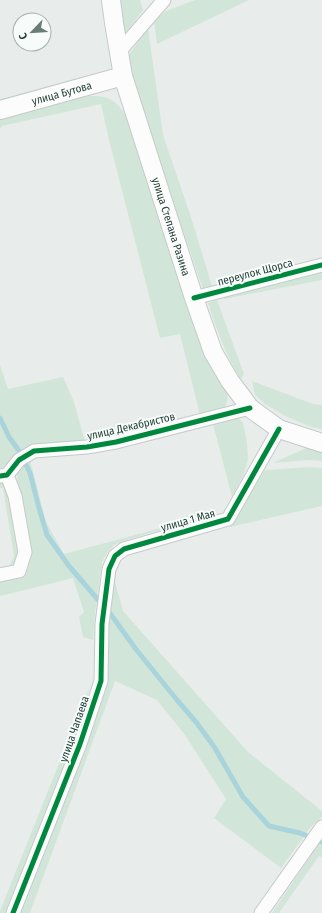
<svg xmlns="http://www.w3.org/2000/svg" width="322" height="913" viewBox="0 0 322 913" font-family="'Fira Sans Condensed',sans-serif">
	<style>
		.green { fill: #d1e6d8 }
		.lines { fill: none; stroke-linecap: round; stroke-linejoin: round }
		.stream { stroke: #a9d4db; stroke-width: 5 }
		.street-casing { stroke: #c5cac8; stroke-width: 15 }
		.secondary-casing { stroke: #c3cbc8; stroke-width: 20 }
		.street { stroke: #fcfcfc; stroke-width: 13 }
		.secondary { stroke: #fcfcfc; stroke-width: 18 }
		.cycleway-casing { stroke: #f7fbf9; stroke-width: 8 }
		.cycleway { stroke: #00873e; stroke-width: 5 }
		.labels { text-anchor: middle; stroke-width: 4; stroke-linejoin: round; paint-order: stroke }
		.street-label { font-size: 11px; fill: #24423a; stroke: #f7fbf9 }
	</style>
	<rect width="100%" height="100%" fill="#e8edeb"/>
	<path class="green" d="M120 0H140L143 10 124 36Z
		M195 0H249L157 44 154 21 166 11Z
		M148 28 163 135 191 217 212 286 203 289 131 79 128 56Z
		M88 96C109 95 115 100 127 116L228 388 227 402 225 407 200 415 180 334 160 338 109 140 101 104 2 126 0 129V120Z
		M322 272V280L224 299 223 295Z
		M217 300 244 374 241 379C226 356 217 330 208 303Z
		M0 365 8 389 63 377 74 402 85 442 31 446 12 458 2 469H0Z
		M252 381 313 404 322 405V429L311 427 287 417 265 404 255 395Z
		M237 416 243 423 247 442 248 459 244 474 232 497 213 424 90 454 64 452 30 460 46 522 64 554 221 512 123 541 114 545 107 553 102 562 95 613 93 640 83 637 79 617 84 612 73 578 33 588 0 596V581L21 577 27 571 32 553 18 487 17 474 20 464 36 453Z
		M313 445 322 446V461L308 460 273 463Z
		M310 467 322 468V506L230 527 265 470Z
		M0 481 5 485 10 496 19 551 14 565 9 567 14 556 3 488H0Z
		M112 571 123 611 248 752 322 811V817L310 828 281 868 214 818 226 799 185 735 157 700 115 681 30 913H19L83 752 108 678V628Z
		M90 686 72 748 6 913H0V911Z
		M322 839V857L319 856 279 913H272Z"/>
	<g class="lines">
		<path class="stream" d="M0 418 9 437 20 452 30 473 39 508 47 535 69 566 112 616 135 648 177 700 196 722 215 748 243 797 269 826 300 833 322 842"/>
		<defs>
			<path id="street" d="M118 53 164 0
				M194 298 322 265
				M0 476 7 475 19 460 34 451 87 447 116 442 250 408
				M0 575 19 571 25 552 15 496 7 475
				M13 913 80 744 101 681 102 624 109 569 115 556 124 549 228 519 279 429
				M261 913 322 827"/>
			<g id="secondary">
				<path id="s1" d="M111 0 114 23 123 76 194 298 213 352 230 381 250 408 279 429 322 443"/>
				<path id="s2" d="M0 110 123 76"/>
			</g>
		</defs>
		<use href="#street" class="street-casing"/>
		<use href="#secondary" class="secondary-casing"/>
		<use href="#street" class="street"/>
		<use href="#secondary" class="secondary"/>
		<defs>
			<path id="cycleway" d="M194 298 322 265
				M0 476 7 475 19 460 34 451 87 447 116 442 250 408
				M13 913 80 744 101 681 102 624 109 569 115 556 124 549 228 519 279 429"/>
		</defs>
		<use href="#cycleway" class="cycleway-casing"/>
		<use href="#cycleway" class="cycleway"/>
	</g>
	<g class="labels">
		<g class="street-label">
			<text dy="4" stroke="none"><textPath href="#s2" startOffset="64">улица Бутова</textPath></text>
			<text dy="4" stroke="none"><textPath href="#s1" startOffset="235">улица Степана Разина</textPath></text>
			<text transform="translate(255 272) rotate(-15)" y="4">переулок Щорса</text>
			<text transform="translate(131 426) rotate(-13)" y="4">улица Декабристов</text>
			<text transform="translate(188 520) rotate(-16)" y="4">улица 1 Мая</text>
			<text transform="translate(74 729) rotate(-71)" y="4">улица Чапаева</text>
		</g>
	</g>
	<g transform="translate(32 32) rotate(245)"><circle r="19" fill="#f7fbf9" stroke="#a3b1ad"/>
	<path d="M0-3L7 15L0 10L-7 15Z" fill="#697e78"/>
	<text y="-6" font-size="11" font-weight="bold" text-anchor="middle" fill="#24423a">С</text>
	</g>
</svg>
